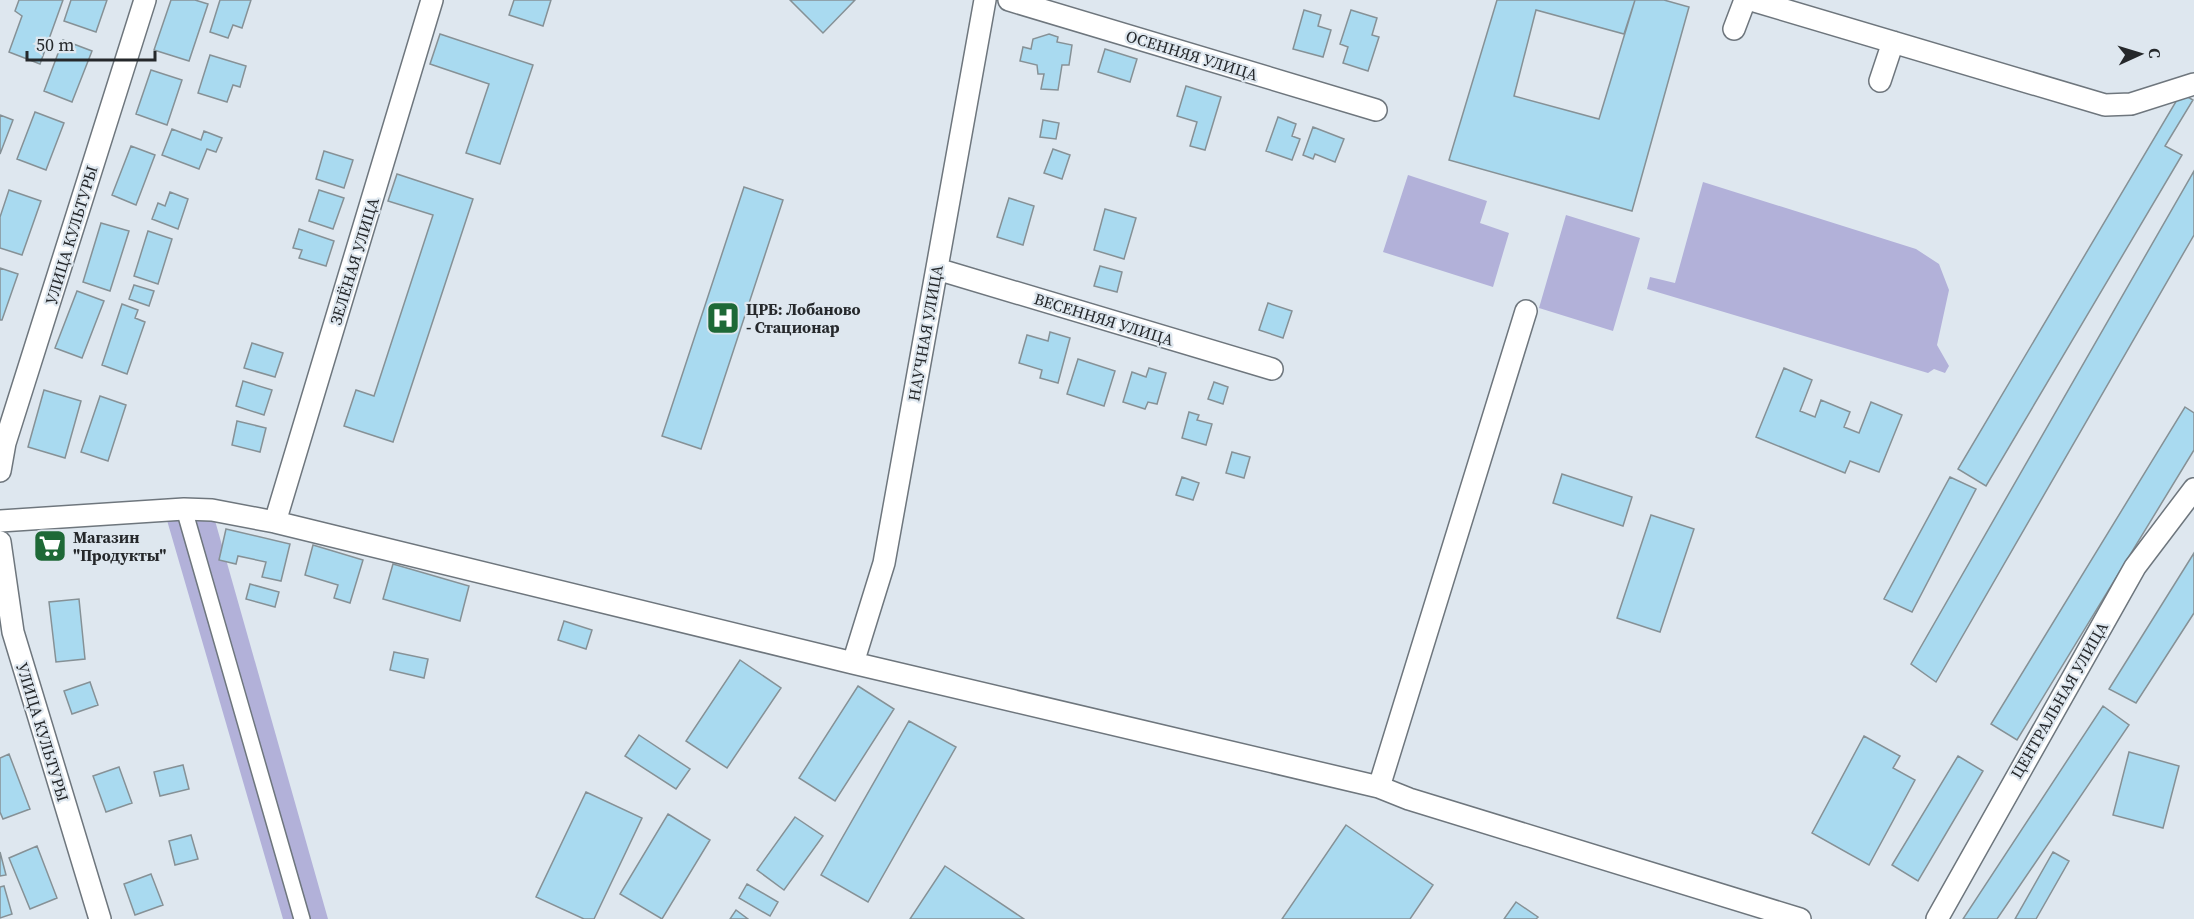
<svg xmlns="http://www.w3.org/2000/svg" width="2194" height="919" viewBox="0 0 2194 919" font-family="'Source Serif 4',serif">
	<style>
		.green { fill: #b2b1d9 }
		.building { fill: #a9daf0; stroke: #869196; stroke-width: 1.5 }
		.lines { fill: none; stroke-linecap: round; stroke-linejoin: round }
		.pedestrian-casing { stroke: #6e767d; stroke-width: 18 }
		.minor-casing { stroke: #6e767d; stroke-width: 24 }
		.pedestrian { stroke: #fff; stroke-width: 15 }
		.minor { stroke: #fff; stroke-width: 21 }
		.labels { text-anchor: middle; stroke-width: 4.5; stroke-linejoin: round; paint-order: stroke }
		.street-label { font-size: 16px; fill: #25282b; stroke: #dee7ef }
		.poi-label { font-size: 16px; font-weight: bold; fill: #25282b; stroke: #dee7ef; text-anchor: start }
	</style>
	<rect width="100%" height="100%" fill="#dee7ef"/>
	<path class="green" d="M1408 175 1487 201 1480 223 1509 233 1493 287 1383 252Z
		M1703 182 1916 249 1939 264 1949 290 1937 345 1949 366 1945 373 1934 369 1928 373 1647 289 1650 277 1675 283Z
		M1566 215 1640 238 1613 331 1539 308Z
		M164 510H212L328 919H283Z"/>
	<path class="building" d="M19 0H63L40 64 9 52 22 16 15 11Z
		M71 0H107L96 32 64 21Z
		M171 0H195L208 4 189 61 154 50Z
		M220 0H251L242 28 233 25 228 38 210 32Z
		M514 0H551L543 26 509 15Z
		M790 0H855L823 33Z
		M1497 0H1635L1624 34 1536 10 1514 96 1599 119 1635 0H1664L1689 7 1632 211 1449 160Z
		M1304 10 1321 15 1318 26 1331 30 1323 57 1293 49Z
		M1351 10 1377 18 1372 35 1379 37 1368 71 1343 63 1348 47 1340 44Z
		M440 34 533 65 500 164 466 153 489 84 430 64Z
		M1049 34 1058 37 1057 42 1072 45 1069 65H1062L1058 90 1041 89 1044 74H1038L1037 65 1020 61 1023 47 1031 49 1033 39Z
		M63 40 92 51 72 102 44 91Z
		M1105 49 1137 59 1130 82 1098 72Z
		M210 55 246 66 240 87 233 85 227 102 198 93Z
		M151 70 182 80 167 125 136 114Z
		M1186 86 1221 97 1205 150 1190 146 1197 122 1177 116Z
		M2181 93 2193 100 2165 146 2182 155 1986 486 1958 469Z
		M35 112 64 123 46 170 17 159Z
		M0 115 13 120 0 154Z
		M1278 117 1296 124 1292 136 1300 139 1292 160 1266 151Z
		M1043 120 1059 123 1056 139 1040 137Z
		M1313 127 1344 139 1335 162 1315 154 1313 159 1303 155Z
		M172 129 201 140 204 131 222 138 216 152 207 149 199 169 162 155Z
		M131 146 155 155 136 205 112 195Z
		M1053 149 1070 155 1062 179 1044 173Z
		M324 151 353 160 344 188 316 179Z
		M2194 171V235L1936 682 1911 664Z
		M397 174 473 199 393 442 344 426 356 390 374 396 433 215 388 201Z
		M744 187 783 200 701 449 662 436Z
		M9 190 41 201 22 255 0 248V217Z
		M319 190 344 198 333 229 309 221Z
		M170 192 188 199 178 229 152 219 158 203 165 206Z
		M1009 198 1034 206 1023 245 997 237Z
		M1105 209 1136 218 1124 259 1094 250Z
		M101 223 129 231 110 291 83 282Z
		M299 229 334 241 326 266 299 258 302 250 293 248Z
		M148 231 172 239 158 284 134 276Z
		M1100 266 1122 272 1117 292 1094 286Z
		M0 268 18 274 2 320H0Z
		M134 285 154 291 149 306 129 299Z
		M77 291 104 301 82 358 55 348Z
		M1268 303 1292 311 1283 338 1259 330Z
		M122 304 138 310 135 318 145 322 127 374 102 365Z
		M1050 332 1070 338 1058 383 1040 378 1042 370 1019 363 1027 335 1048 341Z
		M252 343 283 353 275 377 244 368Z
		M1078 359 1115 371 1104 406 1067 394Z
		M1149 368 1166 373 1157 404 1148 402 1145 409 1123 402 1132 372 1146 377Z
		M1784 368 1812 380 1800 411 1815 417 1821 400 1850 412 1844 427 1859 433 1871 402 1902 415 1879 472 1850 461 1845 473 1756 437Z
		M243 381 272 390 264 415 236 406Z
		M1214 382 1228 387 1223 404 1208 399Z
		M44 390 81 401 65 458 28 447Z
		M100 396 126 405 108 461 81 452Z
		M2185 407 2194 413V450L2017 740 1991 724Z
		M1189 412 1199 415 1197 420 1212 424 1206 445 1182 438Z
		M237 421 266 428 260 452 232 445Z
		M1232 452 1250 457 1244 478 1226 473Z
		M1562 474 1632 497 1623 526 1553 503Z
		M1182 477 1199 483 1193 500 1176 495Z
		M1950 477 1976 489 1912 612 1884 599Z
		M1651 515 1694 529 1660 632 1617 618Z
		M226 529 290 544 281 581 262 577 266 562 238 556 236 564 219 560Z
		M313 545 363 560 350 603 334 598 338 585 305 575Z
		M2194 553V613L2136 703 2109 689Z
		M393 564 469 586 460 621 383 599Z
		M250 584 279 592 275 607 246 599Z
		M79 599 85 659 56 662 49 602Z
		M564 621 592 630 586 649 558 640Z
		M394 652 428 659 424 678 390 670Z
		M740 660 781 688 727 768 686 741Z
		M90 682 98 705 72 714 64 691Z
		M858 686 894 709 835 801 799 778Z
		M2103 706 2129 725 1997 919H1963Z
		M909 721 956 747 868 902 821 875Z
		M639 735 690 769 676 789 625 756Z
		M1864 736 1900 756 1893 768 1915 780 1869 865 1812 833Z
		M2129 752 2179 766 2163 828 2113 815Z
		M9 754 30 809 3 819 0 812V758Z
		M1958 756 1983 771 1918 881 1892 865Z
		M183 765 189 789 160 796 154 772Z
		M119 767 132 803 106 812 93 776Z
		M586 792 642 818 594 919H584L536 897Z
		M668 814 710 840 662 919 620 894Z
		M795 817 823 836 784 890 757 870Z
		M1346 825 1433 885 1410 919H1282Z
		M191 835 198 859 175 865 169 841Z
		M37 846 57 898 30 909 9 858Z
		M0 852 6 875 0 876Z
		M2053 852 2069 861 2036 919H2015Z
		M945 866 1024 919H910Z
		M151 874 163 905 135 915 124 884Z
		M747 884 778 902 770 916 739 898Z
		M4 886 12 914 0 918V887Z
		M1516 902 1538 917 1536 919H1504Z
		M736 910 748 919H730Z"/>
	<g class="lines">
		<defs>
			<path id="pedestrian" d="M184 509 302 919"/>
			<path id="minor" d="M1009 0 1376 110
				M1751 0 2105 105 2131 104 2194 84
				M1734 29 1745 0
				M1880 81 1893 42
				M937 269 1272 369
				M0 471 5 443 145 0
				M0 521 184 509 212 510 275 522 853 663 1379 787 1409 799 1800 919
				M275 522 432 0
				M0 542 13 632 100 919
				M853 663 884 563 985 0
				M1379 787 1526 311
				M1937 919 2135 567 2194 489"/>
		</defs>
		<use href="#pedestrian" class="pedestrian-casing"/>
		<use href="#minor" class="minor-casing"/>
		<use href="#pedestrian" class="pedestrian"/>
		<use href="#minor" class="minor"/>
	</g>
	<defs>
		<symbol id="hospital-square" viewBox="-11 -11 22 22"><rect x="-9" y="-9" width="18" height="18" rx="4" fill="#1e6937" stroke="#dee7ef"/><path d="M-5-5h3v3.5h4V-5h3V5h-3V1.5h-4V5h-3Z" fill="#fff"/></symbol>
		<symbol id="supermarket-square" viewBox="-11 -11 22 22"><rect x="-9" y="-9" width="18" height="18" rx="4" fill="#1e6937" stroke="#dee7ef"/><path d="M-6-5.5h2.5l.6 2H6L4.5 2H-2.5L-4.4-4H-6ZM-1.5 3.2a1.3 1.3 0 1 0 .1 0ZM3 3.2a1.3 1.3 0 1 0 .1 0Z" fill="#fff"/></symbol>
	</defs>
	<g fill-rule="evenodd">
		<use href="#hospital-square" x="704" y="299" width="38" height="38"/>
		<use href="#supermarket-square" x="31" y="527" width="38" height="38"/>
	</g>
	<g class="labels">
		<g class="street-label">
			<text transform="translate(1192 55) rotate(17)" y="6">ОСЕННЯЯ УЛИЦА</text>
			<text transform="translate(71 235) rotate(-73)" y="6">УЛИЦА КУЛЬТУРЫ</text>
			<text transform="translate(354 261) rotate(-73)" y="6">ЗЕЛЁНАЯ УЛИЦА</text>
			<text transform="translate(1104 319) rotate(17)" y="6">ВЕСЕННЯЯ УЛИЦА</text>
			<text transform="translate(925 333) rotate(-80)" y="6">НАУЧНАЯ УЛИЦА</text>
			<text transform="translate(2059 700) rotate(-60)" y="6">ЦЕНТРАЛЬНАЯ УЛИЦА</text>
			<text transform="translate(43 732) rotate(73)" y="6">УЛИЦА КУЛЬТУРЫ</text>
		</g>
		<g class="poi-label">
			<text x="746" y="315">ЦРБ: Лобаново<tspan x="746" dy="18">- Стационар</tspan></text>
			<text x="73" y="543">Магазин<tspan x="73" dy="18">"Продукты"</tspan></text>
		</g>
	</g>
	<g transform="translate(2140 54) rotate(86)" stroke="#dee7ef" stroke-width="4.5" paint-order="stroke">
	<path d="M0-4.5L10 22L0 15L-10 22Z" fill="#25282b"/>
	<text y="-9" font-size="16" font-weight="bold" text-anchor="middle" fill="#25282b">С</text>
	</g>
	<path d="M27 51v9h128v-9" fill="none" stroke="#25282b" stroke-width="3"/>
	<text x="36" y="51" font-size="18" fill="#25282b" stroke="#dee7ef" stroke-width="4.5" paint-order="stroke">50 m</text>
</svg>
